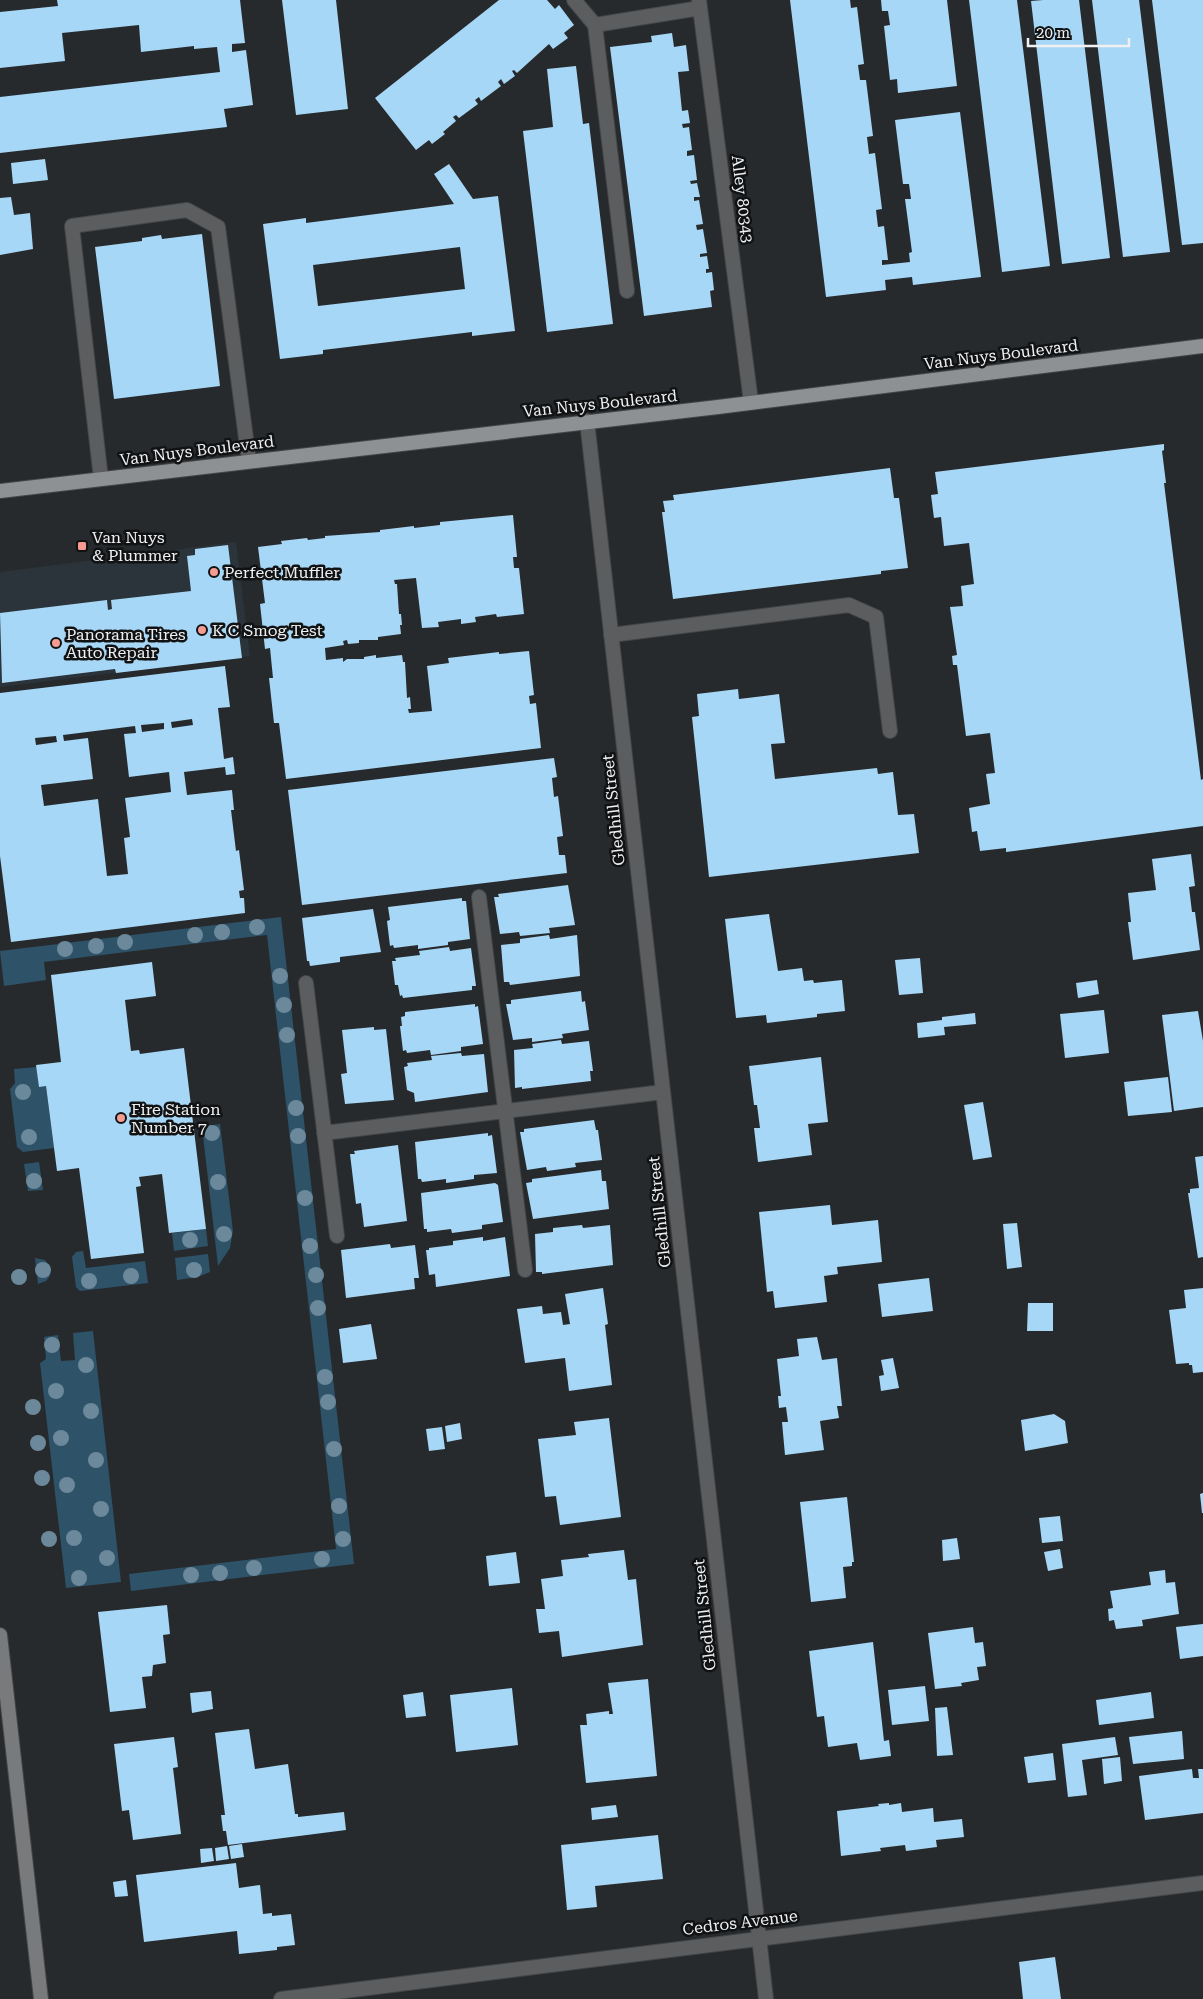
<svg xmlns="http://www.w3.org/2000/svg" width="1203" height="1999" viewBox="0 0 1203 1999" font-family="'Roboto Serif',serif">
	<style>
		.built { fill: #2b343a }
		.green { fill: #2e5268 }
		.building { fill: #a7d7f6; fill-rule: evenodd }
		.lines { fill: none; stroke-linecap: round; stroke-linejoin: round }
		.service-casing { stroke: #434648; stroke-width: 16 }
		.minor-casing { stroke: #434648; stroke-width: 16 }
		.tertiary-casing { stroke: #434648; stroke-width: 16 }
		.secondary-casing { stroke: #434648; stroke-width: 16 }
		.primary-casing { stroke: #434648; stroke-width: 16 }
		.service { stroke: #5c5d5e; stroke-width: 14 }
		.minor { stroke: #5c5d5e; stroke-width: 14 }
		.tertiary { stroke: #5c5d5e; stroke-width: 14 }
		.secondary { stroke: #787a7c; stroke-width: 14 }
		.primary { stroke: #8d9193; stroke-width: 14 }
		.tree { fill: #6c899b }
		.poi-dot { fill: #f59c92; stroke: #111213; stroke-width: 2 }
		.labels { text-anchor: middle; stroke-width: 5; stroke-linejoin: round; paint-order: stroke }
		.street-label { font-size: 16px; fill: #eef0f2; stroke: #111213 }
		.poi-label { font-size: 16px; fill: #eef0f2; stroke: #111213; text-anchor: start }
	</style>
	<rect width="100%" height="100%" fill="#272a2c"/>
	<path class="built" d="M236 542 250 656 0 687V572Z"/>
	<path class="green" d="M281 917 354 1564 131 1591 129 1574 336 1549 267 935 44 962 46 980 4 986 0 951Z
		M37 1067 46 1086 54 1148 23 1152 17 1147 10 1089 15 1083 14 1069Z
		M220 1124 233 1231 230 1248 218 1266 202 1127Z
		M39 1162 43 1190 28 1191 24 1164Z
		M206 1229 208 1246 174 1251 172 1233Z
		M83 1251 86 1268 145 1261 148 1283 80 1291 76 1287 72 1257 76 1252Z
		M208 1254 210 1272 198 1277 177 1280 175 1258Z
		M35 1258 45 1260 50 1267V1276L46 1281 38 1284Z
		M93 1331 121 1582 66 1588 40 1363 46 1359 44 1337 58 1335 61 1361 75 1360 73 1333Z"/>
	<path class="building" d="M57 0H240L245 43 232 44V52L246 50 253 105 224 109 227 127 0 153V97L220 72 217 47 194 49V46L141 52 139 25 62 33 65 61 0 68V12L58 6Z
		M282 0H336L348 109 296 115Z
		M499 0H547L555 9 559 5 574 25 564 33 568 38 553 49 549 44 517 73 514 70 512 71 515 76 504 84 501 79 498 82 501 86 481 101 479 97 475 100 478 104 459 118 456 115 453 117 456 121 443 132 445 134 432 144 429 140 416 150 375 98Z
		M790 0H850L851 8 857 7 864 64 858 65 860 80H866L873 136 867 137 869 154 875 153 882 209 876 210 878 227 884 226 888 260H882V265L910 262 909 253 912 252 905 199H911L909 184H903L895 120 960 112 981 277 913 285 912 277 885 280 886 290 826 297Z
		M881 0H947L957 86 898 93 897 79 890 80 884 26 890 25 888 11H882Z
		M969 0H1017L1050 266 1002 272Z
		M1043 0H1079L1110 258 1062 264 1031 1Z
		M1092 0H1139L1170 252 1123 257Z
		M1152 0H1203V243L1182 245Z
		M672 33 674 47 686 45 689 71 678 72 682 111 688 110 690 123 682 124 683 128 689 127 692 150 687 151V156L694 155 697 180 690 181 691 184 697 183 700 197H694V201L699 200 703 224 696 225 697 230 703 229 707 253 700 254V257L707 256 709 269H706V273L712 272 714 290 710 291 712 307 644 316 610 47 652 42 651 36Z
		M576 66 583 124 589 123 613 324 547 332 523 131 553 127 547 69Z
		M45 159 48 180 13 184 11 163Z
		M449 164 473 199 498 196 515 331 472 336V332L323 350V354L280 359 263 224 306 218V223L454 204 434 174ZM460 247 465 289 318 306 313 265Z
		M11 197 14 215 30 213 33 249 0 255V198Z
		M202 234 220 386 114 399 95 247 142 241V238L161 235 162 239Z
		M1164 444V450L1162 451 1166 483H1164L1201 780 1203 779V826L1006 852V848L980 851 977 831 972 832 969 808 990 804 986 774 995 773 990 733 966 736 957 665H953L952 656 957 655 950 607 963 606 961 586 974 584 969 543 944 546 941 517 934 518 931 495 938 494 935 472Z
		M890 468 894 498H899L908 568 881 571V574L673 599 662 512H665L663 501 674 500 673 495Z
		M513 515 517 557H513L514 568H519L524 614 497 617 496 614 475 617 476 622 461 624V619L438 622 439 627 422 628 416 578 394 580 395 584H397L399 614H401L402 625H400L401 634 378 637V640H359V643L348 644 347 640 343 641 344 645 325 648 326 660 343 658V662L347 659H364V657L376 655V658L402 655 403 662H405L407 698 410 697 411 709H408L409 713 432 711 427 666 449 663 448 658 499 652V654L529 651 534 695 529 696 530 704 536 703 541 748 286 779 279 723H274L269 678H273L270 648 265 649 260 604 265 603 258 547 282 544 281 541 307 538 308 540 325 538V536L380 532V530L414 526V528L440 525V522Z
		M228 545 242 658 116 673 115 669 2 683 0 613 107 600 108 610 112 609 111 600 191 591 187 556 195 555V549Z
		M225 666 230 707 218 708 224 759 233 757 235 774 226 775 225 767 184 772 187 795 232 790 234 810H231L236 851 239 850 244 890 239 891 240 898H244L245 913 11 942 0 856V693ZM192 719 193 725 172 728 171 722ZM164 723V729L142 732 141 725ZM135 726 136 733 124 734 129 777 169 772 171 792 125 798 130 837 124 838 128 874 107 876 98 799 44 806 41 785 93 779 88 738 64 741 63 735ZM56 736 57 742 36 745 35 738Z
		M738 689 739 699 779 694 785 743 771 744 775 779 877 768 878 774 893 772 898 815 914 814 919 853 709 877 692 717 699 716 697 694Z
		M554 758 557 777 552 778 554 797 558 796 563 836 557 837 559 855H565L567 873 302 905 288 790Z
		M1191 854 1195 886 1189 887 1192 912H1195L1200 950 1133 960 1128 922H1131L1128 893 1156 890 1152 859Z
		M568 885 575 925 549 928 550 933 520 936 519 932 500 934 494 897H499L498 894Z
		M462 898V901H466L470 939 448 942V945L418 949V945L394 948 393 945 390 946 387 921 390 920 388 907Z
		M373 909 381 952 340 957V962L310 966 309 961H307L302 918Z
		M769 914 778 971 802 968 804 981 813 980 814 983 842 980 845 1011 817 1014V1017L767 1023 766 1015 736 1018 725 919Z
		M549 935 550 939 577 935 580 976 510 985 509 982H504L501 945 520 943V939Z
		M449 947 450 951 471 948 476 986H472V990L403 998 402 995 400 996 398 985H395L392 961H396L395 958 420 955 419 951Z
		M920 958 923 993 899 995 895 960Z
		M152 962 156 996 125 1000 131 1051 139 1050 140 1054 184 1048 206 1229 169 1233 162 1174 139 1177 141 1186 136 1187 144 1253 91 1259 79 1168 57 1171 46 1086 39 1087 36 1065 61 1062 51 975Z
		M1097 980 1099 994 1078 998 1076 983Z
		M581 991 582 1002 585 1001 589 1030 562 1034 563 1038 532 1042V1038L513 1040 506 1004H511V1000Z
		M475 1004V1007L478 1006 483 1044 461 1047V1051L431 1055 430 1050 407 1053 406 1050 403 1051 400 1026H402L401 1017 405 1016V1012Z
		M1104 1010 1109 1053 1065 1058 1060 1014Z
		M1198 1011 1203 1041V1107L1174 1111 1162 1015Z
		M975 1013 976 1024 944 1027 945 1035 918 1038 917 1023 942 1020V1017Z
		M374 1027V1030L386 1029 394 1100 345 1104 341 1074 347 1073 342 1030Z
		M561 1040 562 1044 589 1041 593 1071H590L591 1081 522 1089V1087L515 1088 514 1050 533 1048 532 1044Z
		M461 1053 462 1056 484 1054 488 1092 415 1102 414 1093 407 1090 404 1067 408 1066 407 1063 432 1060 431 1056Z
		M821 1057 828 1122 808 1124 812 1155 758 1162 754 1128H760L757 1105H754L749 1066Z
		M1168 1077 1172 1112 1128 1116 1124 1082Z
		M983 1102 992 1157 973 1160 964 1105Z
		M594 1120 596 1130H598L602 1160 575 1163 576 1167 547 1171 546 1167 527 1170 520 1132H524V1129Z
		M488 1133V1136L492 1135 497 1173 474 1175V1179L446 1183V1179L422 1182 421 1179H418L415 1142Z
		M398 1145 407 1221 364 1227 361 1203 356 1204 350 1154H355L354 1151Z
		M1203 1156V1257L1198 1258 1188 1193H1190V1189L1199 1188 1195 1157Z
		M601 1170 602 1181H606L609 1209 533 1219 526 1183 532 1182V1179Z
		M495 1183 498 1185 503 1222 482 1225V1229L452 1233 451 1229 427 1232V1229H424L421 1193Z
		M830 1205 832 1225 878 1220 882 1262 837 1267 838 1274 824 1276 827 1302 775 1308 773 1291 767 1292 759 1212Z
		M1017 1223 1022 1267 1007 1269 1003 1224Z
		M582 1225 583 1228 610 1225 613 1265 542 1274V1272H536L535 1234 553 1232V1228Z
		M483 1237V1241L505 1237 510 1276 436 1287 435 1274 429 1275 426 1250H429V1248L453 1245V1241Z
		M390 1244 391 1248 415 1245 419 1278H414L415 1289 346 1298 341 1250Z
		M929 1278 933 1311 882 1317 878 1284Z
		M603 1288 608 1324 605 1325 612 1385 569 1391 565 1358 525 1363 517 1309 542 1306 543 1314 561 1312 563 1325 570 1324 565 1294Z
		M1203 1288V1372L1193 1373 1192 1365H1189V1363L1176 1364 1169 1310 1186 1308 1184 1290Z
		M1028 1303H1053V1331H1027Z
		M371 1324 377 1359 343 1363 339 1329Z
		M817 1337 822 1360 837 1358 842 1406H837L839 1418 820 1421 824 1450 785 1455 782 1422H788L786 1407 779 1408 778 1396H781L777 1359 799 1356 797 1339Z
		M893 1358 899 1388 881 1391 879 1376 884 1375 881 1360Z
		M1054 1414 1065 1421 1068 1443 1025 1451 1021 1420Z
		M609 1418 621 1517 560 1525 556 1496 545 1497 538 1439 576 1435 574 1422Z
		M460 1423 462 1439 447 1442 445 1426Z
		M442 1427 445 1449 429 1451 426 1429Z
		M1203 1493V1513H1202L1200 1494Z
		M847 1497 854 1562H852V1566L843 1567 846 1598 811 1602 800 1502Z
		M1060 1516 1063 1541 1042 1543 1039 1518Z
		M957 1538 960 1559 943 1561 942 1540Z
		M1060 1549 1063 1568 1048 1571 1044 1552Z
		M624 1550 628 1580 636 1579 643 1645 562 1657 559 1631 539 1633 536 1609H545L541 1579 563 1576 561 1560 589 1557 588 1554Z
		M516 1552 520 1583 489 1586 486 1556Z
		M1165 1570 1166 1583 1175 1582 1179 1614 1142 1620 1143 1626 1116 1629 1114 1620 1109 1621 1108 1609 1113 1608 1110 1591 1151 1585 1149 1572Z
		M167 1605 170 1634 163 1635 166 1663 153 1665 152 1676 142 1677 146 1708 110 1712 98 1612Z
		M1203 1624V1656L1180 1659 1176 1627Z
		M973 1627 975 1643 983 1642 986 1666 977 1667 979 1680 961 1683 962 1686 935 1689 928 1633Z
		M873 1642 884 1741 889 1740 891 1756 860 1760 857 1743 828 1747 824 1716 817 1717 809 1651Z
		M648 1679 657 1776 586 1783 580 1725H587L586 1714 609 1711V1714H613L608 1683Z
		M925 1686 929 1721 892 1725 888 1690Z
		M512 1688 518 1745 456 1752 450 1695Z
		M211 1691 213 1709 192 1713 190 1693Z
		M423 1692 426 1716 406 1718 403 1695Z
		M1151 1692 1154 1718 1099 1725 1096 1700Z
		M947 1707 953 1755 937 1756 935 1708Z
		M249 1729 255 1769 288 1764 295 1814H298V1817L344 1812 346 1830 228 1845 226 1831H223L221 1815H225L215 1733Z
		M1182 1731 1184 1759 1133 1764 1129 1737Z
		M174 1737 178 1767 173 1768 181 1834 133 1840 129 1810 122 1811 114 1744Z
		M1115 1737 1118 1755 1082 1760 1087 1795 1068 1797 1062 1744Z
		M1053 1753 1056 1780 1028 1783 1024 1757Z
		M1120 1757 1122 1781 1104 1784 1102 1759Z
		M1192 1769 1193 1778H1199L1198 1769H1203V1813L1145 1820 1139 1776Z
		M889 1803V1805L901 1803 902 1812 933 1808 934 1822 962 1819 964 1837 936 1840 937 1847 906 1851 905 1845 880 1848 881 1851 841 1856 837 1811 879 1806 878 1804Z
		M616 1805 618 1817 592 1820 591 1808Z
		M658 1835 663 1879 595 1886 597 1907 567 1910 561 1845Z
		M242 1844 244 1857 231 1859 229 1846Z
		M227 1846 229 1859 216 1861 215 1848Z
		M212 1848 214 1861 201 1863 200 1849Z
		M236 1863 239 1888 260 1885 263 1914 272 1913V1916L291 1914 295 1945 277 1947V1950L239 1954 237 1931 144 1942 136 1875Z
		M126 1880 128 1896 115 1897 113 1882Z
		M1055 1957 1061 1999H1023L1019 1962Z"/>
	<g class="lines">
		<defs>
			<path id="service" d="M574 0 595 25 700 8
				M699 0 751 402
				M595 25 627 291
				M101 479 72 226 187 210 218 227 249 461
				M611 635 849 605 876 617 890 731"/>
			<path id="minor" d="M587 421 766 1999
				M479 897 525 1270
				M306 983 337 1236
				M324 1133 663 1092"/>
			<path id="tertiary" d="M281 1999 1203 1883"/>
			<path id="secondary" d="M0 1635 41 1999"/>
			<path id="primary" d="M0 491 718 407 1203 346"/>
		</defs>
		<use href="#service" class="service-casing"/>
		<use href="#minor" class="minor-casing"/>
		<use href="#tertiary" class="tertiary-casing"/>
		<use href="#secondary" class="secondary-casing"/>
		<use href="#primary" class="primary-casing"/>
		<use href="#service" class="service"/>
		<use href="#minor" class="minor"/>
		<use href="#tertiary" class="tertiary"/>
		<use href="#secondary" class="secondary"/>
		<use href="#primary" class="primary"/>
	</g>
	<g class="tree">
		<circle cx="257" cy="927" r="8"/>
		<circle cx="222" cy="932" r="8"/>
		<circle cx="195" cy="935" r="8"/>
		<circle cx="125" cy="942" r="8"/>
		<circle cx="96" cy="946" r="8"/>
		<circle cx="65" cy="949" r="8"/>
		<circle cx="280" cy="976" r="8"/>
		<circle cx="284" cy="1005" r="8"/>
		<circle cx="287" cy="1035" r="8"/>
		<circle cx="23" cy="1092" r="8"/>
		<circle cx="296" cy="1108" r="8"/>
		<circle cx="212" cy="1133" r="8"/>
		<circle cx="298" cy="1136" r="8"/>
		<circle cx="29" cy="1137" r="8"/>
		<circle cx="34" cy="1181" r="8"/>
		<circle cx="218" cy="1182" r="8"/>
		<circle cx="305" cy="1198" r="8"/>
		<circle cx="224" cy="1234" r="8"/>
		<circle cx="190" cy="1240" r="8"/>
		<circle cx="310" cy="1246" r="8"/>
		<circle cx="43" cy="1270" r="8"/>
		<circle cx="194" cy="1270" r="8"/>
		<circle cx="316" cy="1275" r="8"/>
		<circle cx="131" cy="1276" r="8"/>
		<circle cx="19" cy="1277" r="8"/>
		<circle cx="89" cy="1281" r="8"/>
		<circle cx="318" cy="1308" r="8"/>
		<circle cx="52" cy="1345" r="8"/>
		<circle cx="86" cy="1365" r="8"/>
		<circle cx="325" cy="1377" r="8"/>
		<circle cx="56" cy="1391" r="8"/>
		<circle cx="328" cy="1402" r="8"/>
		<circle cx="33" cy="1407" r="8"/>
		<circle cx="91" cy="1411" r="8"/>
		<circle cx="61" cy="1438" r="8"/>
		<circle cx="38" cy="1443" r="8"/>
		<circle cx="334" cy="1449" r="8"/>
		<circle cx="96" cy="1460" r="8"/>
		<circle cx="42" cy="1478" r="8"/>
		<circle cx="67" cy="1485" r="8"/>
		<circle cx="339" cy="1506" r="8"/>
		<circle cx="101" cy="1509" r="8"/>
		<circle cx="74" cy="1538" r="8"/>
		<circle cx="49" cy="1539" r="8"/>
		<circle cx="343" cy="1539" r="8"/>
		<circle cx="107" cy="1558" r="8"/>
		<circle cx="322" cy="1559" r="8"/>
		<circle cx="254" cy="1568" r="8"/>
		<circle cx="220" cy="1573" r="8"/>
		<circle cx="191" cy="1575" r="8"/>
		<circle cx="79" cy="1578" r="8"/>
	</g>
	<g class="poi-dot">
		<rect x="77" y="541" width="10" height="10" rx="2.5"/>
		<circle cx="214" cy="572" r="5"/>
		<circle cx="202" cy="630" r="5"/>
		<circle cx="56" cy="643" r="5"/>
		<circle cx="121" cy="1118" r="5"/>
	</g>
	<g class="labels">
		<g class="street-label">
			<text transform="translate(743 199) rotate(83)" y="6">Alley 80343</text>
			<text transform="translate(1001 354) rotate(-7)" y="6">Van Nuys Boulevard</text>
			<text transform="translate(600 403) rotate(-6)" y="6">Van Nuys Boulevard</text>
			<text transform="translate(197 450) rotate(-7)" y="6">Van Nuys Boulevard</text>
			<text transform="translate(613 810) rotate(-96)" y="6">Gledhill Street</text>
			<text transform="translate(659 1212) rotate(-96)" y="6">Gledhill Street</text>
			<text transform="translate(704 1615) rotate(-96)" y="6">Gledhill Street</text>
			<text transform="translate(740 1922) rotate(-7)" y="6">Cedros Avenue</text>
		</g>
		<g class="poi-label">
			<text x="92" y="543">Van Nuys<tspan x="92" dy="18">&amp; Plummer</tspan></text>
			<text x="224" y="578">Perfect Muffler</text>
			<text x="212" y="636">K C Smog Test</text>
			<text x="66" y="640">Panorama Tires<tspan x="66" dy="18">Auto Repair</tspan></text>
			<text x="131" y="1115">Fire Station<tspan x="131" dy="18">Number 7</tspan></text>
		</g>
	</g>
	<path d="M1028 38v8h101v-8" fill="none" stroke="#eef0f2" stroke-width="2.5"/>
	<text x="1036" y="38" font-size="15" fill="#eef0f2" stroke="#111213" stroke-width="4" paint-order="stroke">20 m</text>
</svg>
